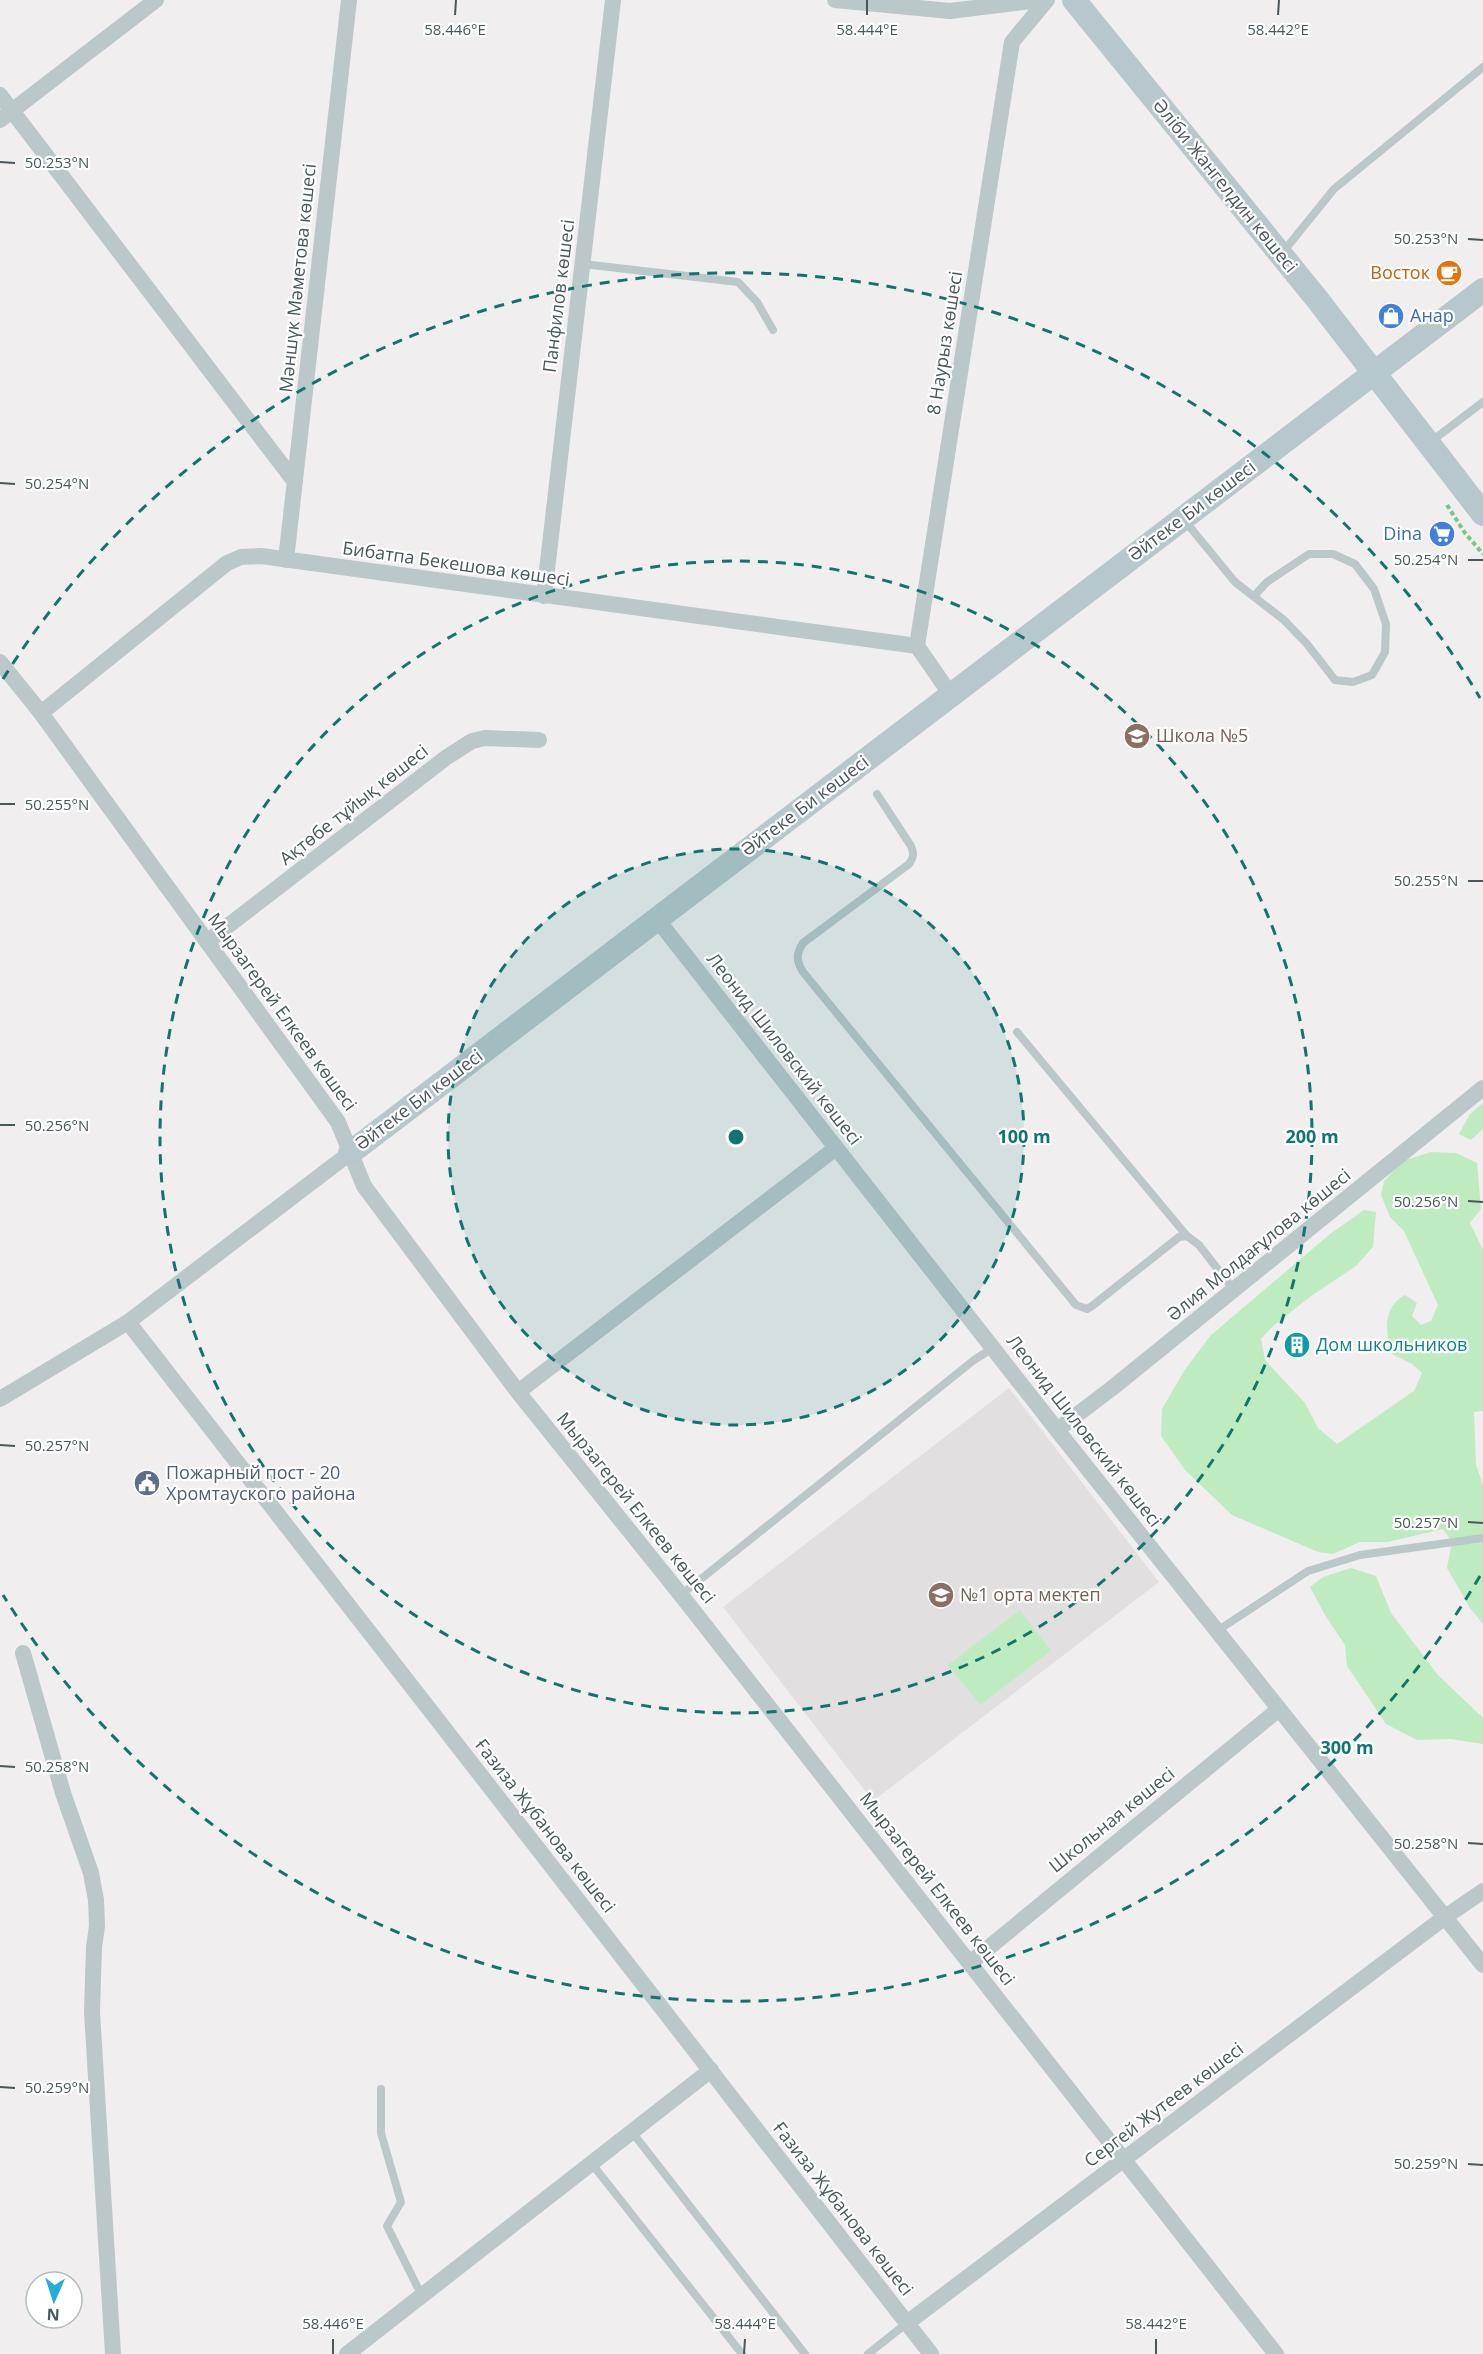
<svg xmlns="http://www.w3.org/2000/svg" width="1483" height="2354" viewBox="0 0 1483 2354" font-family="'Open Sans',sans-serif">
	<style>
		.education { fill: #e1dfe0 }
		.green { fill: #beecc0 }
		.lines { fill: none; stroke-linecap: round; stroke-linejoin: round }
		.path { stroke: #78c885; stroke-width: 4; stroke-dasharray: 4.5 3; stroke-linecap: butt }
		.lane { stroke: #bac8ca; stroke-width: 8 }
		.street { stroke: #bac8ca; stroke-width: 16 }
		.secondary { stroke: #b7c8cc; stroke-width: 24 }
		.ticks { fill: none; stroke: #47585a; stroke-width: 2 }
		.ring { fill: none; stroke: #0f766e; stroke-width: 3; stroke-dasharray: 10 8 }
		.labels { text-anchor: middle; stroke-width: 4.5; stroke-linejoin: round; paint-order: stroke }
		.street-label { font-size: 18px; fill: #47585a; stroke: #fff }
		.food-label { font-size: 18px; fill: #c56008; stroke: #fff; text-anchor: end }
		.shop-label { font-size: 18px; fill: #366cbe; stroke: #fff; text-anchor: start }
		.education-label { font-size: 18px; fill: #785e54; stroke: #fff; text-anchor: start }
		.culture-label { font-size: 18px; fill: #0d838f; stroke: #fff; text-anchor: start }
		.service-label { font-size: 18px; fill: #4e5e75; stroke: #fff; text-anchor: start }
		.ticks-label { font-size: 15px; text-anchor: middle; fill: #47585a; stroke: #fff; stroke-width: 4.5; stroke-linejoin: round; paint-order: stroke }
		.centre { fill: #0f766e; stroke: #fff; stroke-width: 3 }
		.ring-label { font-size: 18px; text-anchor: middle; font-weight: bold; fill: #0f766e; stroke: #fff; stroke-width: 4.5; stroke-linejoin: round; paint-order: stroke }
	</style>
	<rect width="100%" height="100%" fill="#f0eeef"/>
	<path class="education" d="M1009 1388 1159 1582 873 1801 723 1607Z"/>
	<path class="green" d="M1483 1103V1129L1471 1140 1459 1134 1470 1114Z
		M1431 1152 1456 1153 1477 1163 1481 1209 1470 1223 1483 1250V1411L1474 1412 1476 1465 1483 1485V1624L1470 1608 1447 1568 1452 1542 1443 1529 1388 1542H1360L1333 1554 1318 1552 1232 1515 1185 1470 1161 1436 1162 1409 1184 1371 1210 1336 1330 1234 1364 1210 1376 1212 1373 1247 1356 1266 1311 1296 1272 1327 1261 1339 1265 1360 1305 1403 1318 1428 1337 1444 1414 1391 1422 1373 1412 1364 1392 1354C1385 1333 1382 1307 1405 1295L1417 1303 1412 1316 1421 1325 1431 1321 1438 1305 1404 1231 1390 1217 1381 1195 1384 1181 1403 1161Z
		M1351 1568 1376 1576 1391 1613 1438 1675 1483 1718V1744L1450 1739 1417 1740 1386 1724 1347 1666 1345 1645 1325 1615 1310 1587 1323 1577Z
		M1020 1610 1051 1651 980 1705 948 1665Z"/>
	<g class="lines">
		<path class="path" d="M1447 505 1465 533 1483 554"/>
		<path class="lane" d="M1283 252 1334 189 1483 67
			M583 264 738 282 757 302 773 330
			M1429 443 1483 402
			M1185 521 1235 582 1284 620 1307 644 1335 680 1353 682 1372 675 1385 652 1386 624 1374 589 1355 564 1333 554H1309L1267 582 1254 596
			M877 794 911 846C914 853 914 857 909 864L803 943C796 954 796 961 803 972L1076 1305 1087 1309 1092 1306 1179 1237 1187 1236 1199 1245 1234 1290
			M1017 1032 1187 1236
			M681 1595 974 1360 993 1348
			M1217 1631 1308 1571 1360 1555 1483 1538
			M381 2089V2133L401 2202 387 2226 422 2296
			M632 2132 805 2354
			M592 2164 742 2354
			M868 2354 907 2323"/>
		<path class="street" d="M835 0 950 11 1040 0
			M0 95 295 482
			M0 120 156 0
			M286 560 349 0
			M544 596 613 0
			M0 662 41 713 338 1122 364 1186 518 1392 681 1595 1276 2354
			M951 695 917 646 1012 42 1047 0
			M41 713 227 563 241 557 261 556 917 646
			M657 919 1057 1430 1483 1965
			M207 942 447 757 472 741 485 738 539 740
			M128 1322 931 2354
			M518 1392 836 1148
			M0 1399 128 1322 350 1153
			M1057 1430 1111 1389 1483 1088
			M23 1653 63 1793 91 1873 96 1900 97 1926 94 1947 92 2012 113 2354
			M970 1963 1279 1709
			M907 2323 1445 1917 1483 1891
			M347 2354 711 2070"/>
		<path class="secondary" d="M1074 0 1317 299 1483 514
			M350 1153 1483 290"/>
	</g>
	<path class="ticks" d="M455 15 456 0M867 15V0M1278 15 1279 0M0 162 15 163M1468 239 1483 240M0 483 15 484M1468 560H1483M0 804H15M1468 881H1483M0 1125H15M1468 1201 1483 1202M0 1445 15 1446M1468 1522 1483 1523M0 1766 15 1767M1468 1843 1483 1844M0 2087 15 2088M1468 2164 1483 2165M333 2354V2339M744 2354 745 2339M1156 2354V2339"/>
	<circle cx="736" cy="1137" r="288" fill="#0f766e" fill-opacity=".12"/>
	<g class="ring">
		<circle cx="736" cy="1137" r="288"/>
		<circle cx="736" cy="1137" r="576"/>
		<path d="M1480 1576A864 864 0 0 1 3 1595M3 679A864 864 0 0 1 1480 698"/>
	</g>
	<defs>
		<symbol id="cafe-disc" viewBox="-11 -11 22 22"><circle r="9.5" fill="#e8710a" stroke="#fff"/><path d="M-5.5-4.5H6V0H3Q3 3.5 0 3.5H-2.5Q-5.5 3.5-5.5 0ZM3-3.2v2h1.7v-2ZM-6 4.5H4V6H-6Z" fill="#fff"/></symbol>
		<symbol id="shop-disc" viewBox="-11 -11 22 22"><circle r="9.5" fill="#3f7fe0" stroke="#fff"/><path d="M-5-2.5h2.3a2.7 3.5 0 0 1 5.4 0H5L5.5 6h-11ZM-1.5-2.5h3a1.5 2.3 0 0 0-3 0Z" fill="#fff"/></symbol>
		<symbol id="supermarket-disc" viewBox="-11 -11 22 22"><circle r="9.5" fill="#3f7fe0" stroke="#fff"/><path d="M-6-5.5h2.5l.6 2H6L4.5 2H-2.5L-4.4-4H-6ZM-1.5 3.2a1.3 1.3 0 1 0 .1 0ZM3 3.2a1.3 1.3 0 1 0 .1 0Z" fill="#fff"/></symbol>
		<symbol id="school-disc" viewBox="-11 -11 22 22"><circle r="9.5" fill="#8d6e63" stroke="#fff"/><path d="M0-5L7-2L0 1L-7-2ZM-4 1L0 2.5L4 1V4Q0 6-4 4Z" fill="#fff"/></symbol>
		<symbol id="building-disc" viewBox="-11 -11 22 22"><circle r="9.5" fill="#0f9aa8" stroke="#fff"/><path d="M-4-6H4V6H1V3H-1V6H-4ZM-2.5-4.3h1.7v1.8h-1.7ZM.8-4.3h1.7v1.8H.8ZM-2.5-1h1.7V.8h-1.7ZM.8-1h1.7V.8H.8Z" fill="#fff"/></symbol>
		<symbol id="civic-disc" viewBox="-11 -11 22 22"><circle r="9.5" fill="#5c6f8a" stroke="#fff"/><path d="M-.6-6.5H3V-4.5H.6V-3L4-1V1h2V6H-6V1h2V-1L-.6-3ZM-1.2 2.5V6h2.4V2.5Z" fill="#fff"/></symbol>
	</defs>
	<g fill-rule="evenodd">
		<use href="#cafe-disc" x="1434" y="258" width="30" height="30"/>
		<use href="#shop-disc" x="1376" y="301" width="30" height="30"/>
		<use href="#supermarket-disc" x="1427" y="519" width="30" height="30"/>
		<use href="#school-disc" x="1122" y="721" width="30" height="30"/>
		<use href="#building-disc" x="1282" y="1330" width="30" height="30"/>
		<use href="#civic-disc" x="132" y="1468" width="30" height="30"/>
		<use href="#school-disc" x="926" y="1580" width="30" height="30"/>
	</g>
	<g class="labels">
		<g class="street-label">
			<text transform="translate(1225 186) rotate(51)" y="6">Әліби Жангелдин көшесі</text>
			<text transform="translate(298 278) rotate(-84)" y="6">Мәншүк Мәметова көшесі</text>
			<text transform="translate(559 296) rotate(-83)" y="6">Панфилов көшесі</text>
			<text transform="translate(945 343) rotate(-81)" y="6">8 Наурыз көшесі</text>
			<text transform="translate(1192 511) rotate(-37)" y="6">Әйтеке Би көшесі</text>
			<text transform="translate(456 564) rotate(8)" y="6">Бибатпа Бекешова көшесі</text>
			<text transform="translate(354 805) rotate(-38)" y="6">Ақтөбе тұйық көшесі</text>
			<text transform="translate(805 806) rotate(-37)" y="6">Әйтеке Би көшесі</text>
			<text transform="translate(282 1012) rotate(54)" y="6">Мырзагерей Елкеев көшесі</text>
			<text transform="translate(784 1049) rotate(52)" y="6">Леонид Шиловский көшесі</text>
			<text transform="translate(419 1100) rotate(-37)" y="6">Әйтеке Би көшесі</text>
			<text transform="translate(1259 1245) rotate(-39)" y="6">Әлия Молдағұлова көшесі</text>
			<text transform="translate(1084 1431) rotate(52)" y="6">Леонид Шиловский көшесі</text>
			<text transform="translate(636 1508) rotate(51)" y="6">Мырзагерей Елкеев көшесі</text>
			<text transform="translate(1112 1820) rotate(-39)" y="6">Школьная көшесі</text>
			<text transform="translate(545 1826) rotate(52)" y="6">Ғазиза Жұбанова көшесі</text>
			<text transform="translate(937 1889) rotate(52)" y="6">Мырзагерей Елкеев көшесі</text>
			<text transform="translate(1164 2105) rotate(-37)" y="6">Сергей Жутеев көшесі</text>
			<text transform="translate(843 2209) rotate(52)" y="6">Ғазиза Жұбанова көшесі</text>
		</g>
		<g class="food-label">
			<text x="1430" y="279">Восток</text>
		</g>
		<g class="shop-label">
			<text x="1410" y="322">Анар</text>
			<text x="1422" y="540" text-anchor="end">Dina</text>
		</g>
		<g class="education-label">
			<text x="1156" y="742">Школа №5</text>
			<text x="960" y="1601">№1 орта мектеп</text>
		</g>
		<g class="culture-label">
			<text x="1316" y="1351">Дом школьников</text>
		</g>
		<g class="service-label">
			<text x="166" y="1479">Пожарный пост - 20<tspan x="166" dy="21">Хромтауского района</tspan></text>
		</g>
	</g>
	<g class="ticks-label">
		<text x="455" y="35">58.446°E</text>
		<text x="867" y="35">58.444°E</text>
		<text x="1278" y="35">58.442°E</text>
		<text x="57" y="168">50.253°N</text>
		<text x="1426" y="244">50.253°N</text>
		<text x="57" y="489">50.254°N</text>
		<text x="1426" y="565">50.254°N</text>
		<text x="57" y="810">50.255°N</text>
		<text x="1426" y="886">50.255°N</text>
		<text x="57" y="1131">50.256°N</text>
		<text x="1426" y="1207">50.256°N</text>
		<text x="57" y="1451">50.257°N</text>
		<text x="1426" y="1528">50.257°N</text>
		<text x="57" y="1772">50.258°N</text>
		<text x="1426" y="1849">50.258°N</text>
		<text x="57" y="2093">50.259°N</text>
		<text x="1426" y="2169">50.259°N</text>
		<text x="333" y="2329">58.446°E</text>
		<text x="745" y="2329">58.444°E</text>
		<text x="1156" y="2329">58.442°E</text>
	</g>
	<circle cx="736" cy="1137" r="9" class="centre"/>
	<g class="ring-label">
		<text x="1024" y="1143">100 m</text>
		<text x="1312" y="1143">200 m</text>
		<text x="1347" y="1754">300 m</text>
	</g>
	<g transform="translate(54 2300) rotate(183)"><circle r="28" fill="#ffffff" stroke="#b5bcbd" stroke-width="1.5"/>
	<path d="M0-4.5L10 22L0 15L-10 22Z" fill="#22aed6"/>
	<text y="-9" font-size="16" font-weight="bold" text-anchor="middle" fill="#47585a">N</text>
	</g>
</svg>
